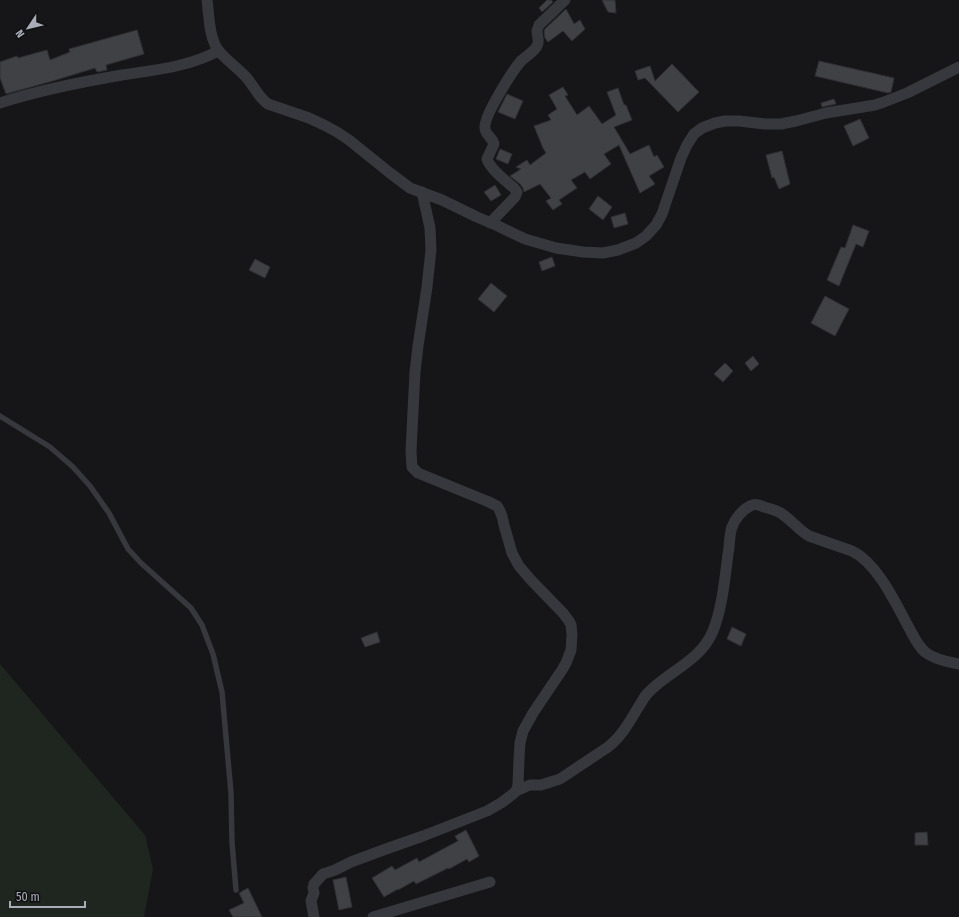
<svg xmlns="http://www.w3.org/2000/svg" width="959" height="917" viewBox="0 0 959 917" font-family="'Fira Sans Condensed',sans-serif">
	<style>
		.green { fill: #1e261f }
		.building { fill: #404145; stroke: #303034 }
		.lines { fill: none; stroke-linecap: round; stroke-linejoin: round }
		.lane { stroke: #37383d; stroke-width: 5.5 }
		.street { stroke: #37383d; stroke-width: 11 }
	</style>
	<rect width="100%" height="100%" fill="#161618"/>
	<path class="green" d="M0 664 145 835 153 869 144 917H0Z"/>
	<path class="building" d="M547 0H551L553 2 542 12 539 8Z
		M602 0H615L616 13 608 12Z
		M566 9 574 24 580 20 585 29 572 41 563 31 548 42 545 38 544 32 545 29Z
		M137 30 144 54 106 65 107 70 97 72 95 68 56 80 6 94 0 78V62L17 56 18 58 47 50 50 60 70 52 69 49Z
		M819 61 894 78 891 92 888 93 815 76Z
		M672 64 699 92 678 112 645 78 638 80 635 71 650 66 655 81Z
		M563 87 568 95 565 96 577 115 589 106 602 124 616 115 607 92 618 88 624 105H626L632 120 614 127 630 154 649 145 654 157 657 155 664 167 649 176 655 184 640 193 619 145 604 154 611 164 590 179 585 172 571 180 577 188 559 200 562 204 553 210 546 201 551 198 540 184 524 192 523 188 520 184 510 176 521 169 516 167 527 160 530 165 546 153 543 148 534 126 551 120 548 115 557 109 549 95Z
		M507 94 523 101 515 119 498 112Z
		M834 99 836 104 822 107 821 103Z
		M860 119 869 138 853 146 844 126Z
		M500 149 512 154 508 164 496 159Z
		M782 151 790 184 779 189 774 177 772 178 766 155Z
		M495 185 501 195 491 201 484 192Z
		M598 196 612 207 603 220 589 209Z
		M625 213 628 224 614 228 611 217Z
		M853 225 869 231 863 247 856 244 839 286 827 280 841 247 845 248Z
		M552 257 555 266 542 271 539 262Z
		M255 259 270 267 265 278 249 270Z
		M491 283 507 296 494 312 478 299Z
		M825 296 849 309 835 336 811 323Z
		M753 356 759 364 751 371 745 363Z
		M725 363 733 371 723 382 714 374Z
		M732 627 746 634 741 646 727 639Z
		M377 632 380 642 365 647 361 638Z
		M466 830 479 856 469 862 467 859 449 869 448 868 416 884 414 881 398 890V889L384 897 372 878 392 866 395 870 417 858 419 862 458 841 455 836Z
		M927 832 928 845H915V833Z
		M346 877 352 907 339 910 333 880Z
		M248 888 262 917H233L229 910 244 903 239 893Z"/>
	<g class="lines">
		<path class="lane" d="M0 416 50 447 73 467 90 486 109 513 128 549 141 563 191 608 202 625 213 654 222 692 231 793 232 842 236 890"/>
		<path class="street" d="M207 0C209 15 209 39 219 51 227 61 238 68 246 77 254 86 258 97 268 104L309 118 324 125 337 132 349 140 390 173 410 188 442 200 477 217 498 226 525 239 556 248 583 252 603 253 618 250 636 243 646 236 656 225 662 214 681 158 687 145 694 134 702 128 715 123 725 121H739L765 124H781L796 121 826 113 875 105 884 102 907 93 959 67
			M0 103C39 90 81 82 122 75 154 70 189 67 218 51
			M490 223 515 197 517 192 514 188C506 181 490 169 487 159L494 144C493 138 485 135 485 128 483 117 513 70 521 61 526 56 534 52 537 46 540 41 537 36 537 31 537 30 539 26 539 25L565 0
			M516 791 525 787 530 785H541L560 779 608 747C622 736 630 721 639 706 642 702 644 697 647 694 668 671 700 662 713 631 722 609 725 578 728 554 730 545 729 535 732 527 735 519 742 510 750 506 754 503 760 505 764 507 772 509 780 511 786 517 794 523 800 531 809 536L852 551C877 563 895 602 908 626 913 635 917 645 925 652 934 659 947 662 959 664
			M314 917 311 901 314 893 313 888 314 884 323 874 335 870 351 862 386 849 423 836 487 811 501 803 513 794 516 791 518 785 519 758 520 743 523 731 533 713 562 670 566 663 571 650 572 635 571 625 569 621 563 613 531 580 519 566 512 553 504 525 502 516 499 509 497 506 489 502 418 473 412 467 411 451 415 372 418 346 427 287 431 250 430 228 422 192
			M373 917 490 882"/>
	</g>
	<g transform="translate(28 28) rotate(235)" stroke="#111113" stroke-width="3" paint-order="stroke">
	<path d="M0-3L7 15L0 10L-7 15Z" fill="#a8adb8"/>
	<text y="-6" font-size="11" font-weight="bold" text-anchor="middle" fill="#a8adb8">N</text>
	</g>
	<path d="M10 901v6h75v-6" fill="none" stroke="#a8adb8" stroke-width="2"/>
	<text x="16" y="901" font-size="12" fill="#a8adb8" stroke="#111113" stroke-width="3" paint-order="stroke">50 m</text>
</svg>
